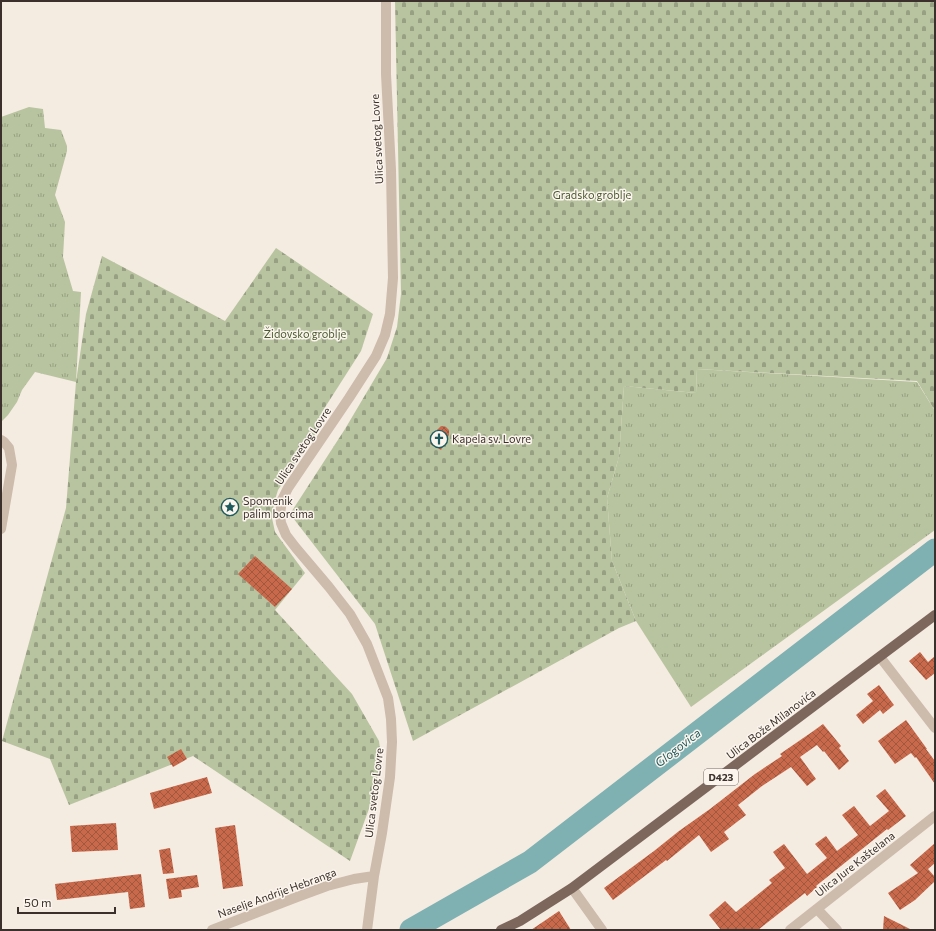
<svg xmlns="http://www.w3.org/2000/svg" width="936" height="931" viewBox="0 0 936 931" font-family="Commissioner,sans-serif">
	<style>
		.grass { fill: url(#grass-tufts) }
		.cemetery { fill: url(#cemetery-stones) }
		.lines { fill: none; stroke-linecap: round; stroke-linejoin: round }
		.river { stroke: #7fb0b2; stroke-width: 23 }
		.building { fill: url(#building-cross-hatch) }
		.minor { stroke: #cdbbac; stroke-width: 10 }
		.major { stroke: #7d675c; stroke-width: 10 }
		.labels { text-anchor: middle; stroke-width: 3; stroke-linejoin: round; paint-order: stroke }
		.shield { fill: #fbf5ee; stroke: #756b66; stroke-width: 1 }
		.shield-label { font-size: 10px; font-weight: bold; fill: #3b302b }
		.street-label { font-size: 11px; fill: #3b302b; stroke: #fbf5ee }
		.park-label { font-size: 11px; fill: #4a5a2e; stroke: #fbf5ee }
		.poi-label { font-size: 11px; fill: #3b302b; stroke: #fbf5ee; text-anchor: start }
		.water-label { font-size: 12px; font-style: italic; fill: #1f5a5e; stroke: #fbf5ee }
	</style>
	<defs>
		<pattern id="grass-tufts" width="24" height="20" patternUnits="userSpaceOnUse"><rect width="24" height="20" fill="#b8c4a0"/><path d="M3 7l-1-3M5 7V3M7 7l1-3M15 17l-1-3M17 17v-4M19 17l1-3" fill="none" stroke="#97a083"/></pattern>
		<pattern id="cemetery-stones" width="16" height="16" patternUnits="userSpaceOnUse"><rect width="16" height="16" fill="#b8c4a0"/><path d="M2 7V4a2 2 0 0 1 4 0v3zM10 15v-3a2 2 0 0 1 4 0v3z" fill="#97a083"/></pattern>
		<pattern id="building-cross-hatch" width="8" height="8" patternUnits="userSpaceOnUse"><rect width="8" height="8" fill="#c8694b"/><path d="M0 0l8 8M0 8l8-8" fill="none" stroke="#a4573f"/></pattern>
	</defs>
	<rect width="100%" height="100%" fill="#f4ebe1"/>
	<path class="grass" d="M29 107 43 109 45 128 61 130 67 146V151L55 195 65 222 63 257 73 291 81 292 76 382 35 372 22 390 17 402 8 415 1 422V117Z
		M697 369 917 382 935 411V530L691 707 636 621 612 561 607 498 619 457 624 386 696 393Z"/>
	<path class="cemetery" d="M395 1H935V411L917 381 697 369 696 393 624 386 619 457 607 498 612 561 636 621 619 628 413 741 375 624 290 514 345 429 387 358 397 327 401 294Z
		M276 248 373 314 361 351 322 412 325 420 278 490 274 503 272 518 275 532 305 573 275 610 352 694 379 741 381 757 374 795 350 861 193 756 69 805 50 759 2 741 66 508 76 382 86 314 102 256 225 321Z"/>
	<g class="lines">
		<path class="river" d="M411 930 530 862 935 550"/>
	</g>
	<path class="building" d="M441 426 446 427 449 430V435L441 450 430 444 437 430Z
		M255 556 292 589 275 607 238 574Z
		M920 652 928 662 935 656V673L926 680 909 661Z
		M879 685 894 705 883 714 880 710 863 724 856 715 873 701 867 694Z
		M906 720 927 749H926L935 761V784L916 757 915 758 911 753 895 764 878 741Z
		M823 724 841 746 839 748 849 761 839 770 824 751 823 752 817 745 800 757 816 779 807 786 791 767 762 786 738 805 746 815 724 832 729 839 711 852 699 835 667 861 666 860 613 900 604 888 654 851 679 831 710 809 755 774 782 756 780 754 812 732Z
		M181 749 187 759 173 767 167 757Z
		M207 777 212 793 154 809 150 793Z
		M885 789 906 816 888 830 887 829 816 886 817 887 807 896 805 893 758 930H721L709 915 725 901 736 912 772 883 769 880 785 868 773 852 784 844 807 874 827 858 815 844 826 836 837 851 858 835 842 815 854 806 870 826 889 811 876 796Z
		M116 823 118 850 72 852 70 826Z
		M235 825 243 886 223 889 215 828Z
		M935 843V863L928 869 935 877V881L915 900 900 910 888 893 918 873 910 865Z
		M170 848 174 873 163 874 159 850Z
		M141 874 145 907 130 909 128 892 57 900 55 884Z
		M197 875 199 887 181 890 182 897 169 899 166 879Z
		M559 911 571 930H531Z
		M884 916 912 930H883Z"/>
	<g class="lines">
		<path class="minor" d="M1 440 4 442 9 448 12 465 1 529
			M880 657 935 728
			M572 888 602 930
			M817 909 837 930
			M212 930 297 897 327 886 354 879 374 876
			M367 930 374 876 382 833 390 777 392 742 391 719 388 698 367 644 350 614 329 587 296 548 286 535 281 523 280 514 282 500 288 488 349 398 376 356 385 335 390 314 393 278 391 170 386 74V1
			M790 930 935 816"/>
		<path class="major" d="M501 930 520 921 572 888 935 615"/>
	</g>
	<defs>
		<symbol id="church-ring" viewBox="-11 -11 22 22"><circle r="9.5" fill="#fbf5ee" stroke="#1f5a5e" stroke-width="1.5"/><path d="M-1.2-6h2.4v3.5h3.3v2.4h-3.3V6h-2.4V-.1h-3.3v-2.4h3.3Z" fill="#1f5a5e"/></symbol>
		<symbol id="sight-ring" viewBox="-11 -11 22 22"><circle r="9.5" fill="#fbf5ee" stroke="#1f5a5e" stroke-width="1.5"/><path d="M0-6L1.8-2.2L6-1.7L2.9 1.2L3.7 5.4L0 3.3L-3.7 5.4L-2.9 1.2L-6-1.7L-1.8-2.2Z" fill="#1f5a5e"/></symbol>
	</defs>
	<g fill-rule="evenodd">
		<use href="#church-ring" x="429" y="429" width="20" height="20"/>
		<use href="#sight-ring" x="220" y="497" width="20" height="20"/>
	</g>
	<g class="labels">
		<rect class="shield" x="704" y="769" width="34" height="16" rx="3"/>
		<g class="shield-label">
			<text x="721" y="781">D423</text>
		</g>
		<g class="street-label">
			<text transform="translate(377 139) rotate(-93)" y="4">Ulica svetog Lovre</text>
			<text transform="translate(303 446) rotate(-56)" y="4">Ulica svetog Lovre</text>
			<text transform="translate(771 724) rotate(-37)" y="4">Ulica Bože Milanovića</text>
			<text transform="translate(374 793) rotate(-83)" y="4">Ulica svetog Lovre</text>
			<text transform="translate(855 864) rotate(-38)" y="4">Ulica Jure Kaštelana</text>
			<text transform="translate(277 893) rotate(-20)" y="4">Naselje Andrije Hebranga</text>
		</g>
		<g class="park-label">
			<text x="592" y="199">Gradsko groblje</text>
			<text x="305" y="338">Židovsko groblje</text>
		</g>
		<g class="poi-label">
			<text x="452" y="443">Kapela sv. Lovre</text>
			<text x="243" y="505">Spomenik<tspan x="243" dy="13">palim borcima</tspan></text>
		</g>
		<g class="water-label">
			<text transform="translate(678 748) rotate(-38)" y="4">Glogovica</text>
		</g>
	</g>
	<rect width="936" height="931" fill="none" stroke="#3b302b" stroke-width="4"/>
	<path d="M18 907v6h97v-6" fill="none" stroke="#3b302b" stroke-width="2"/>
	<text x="24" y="907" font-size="12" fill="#3b302b" stroke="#fbf5ee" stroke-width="3" paint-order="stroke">50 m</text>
</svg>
